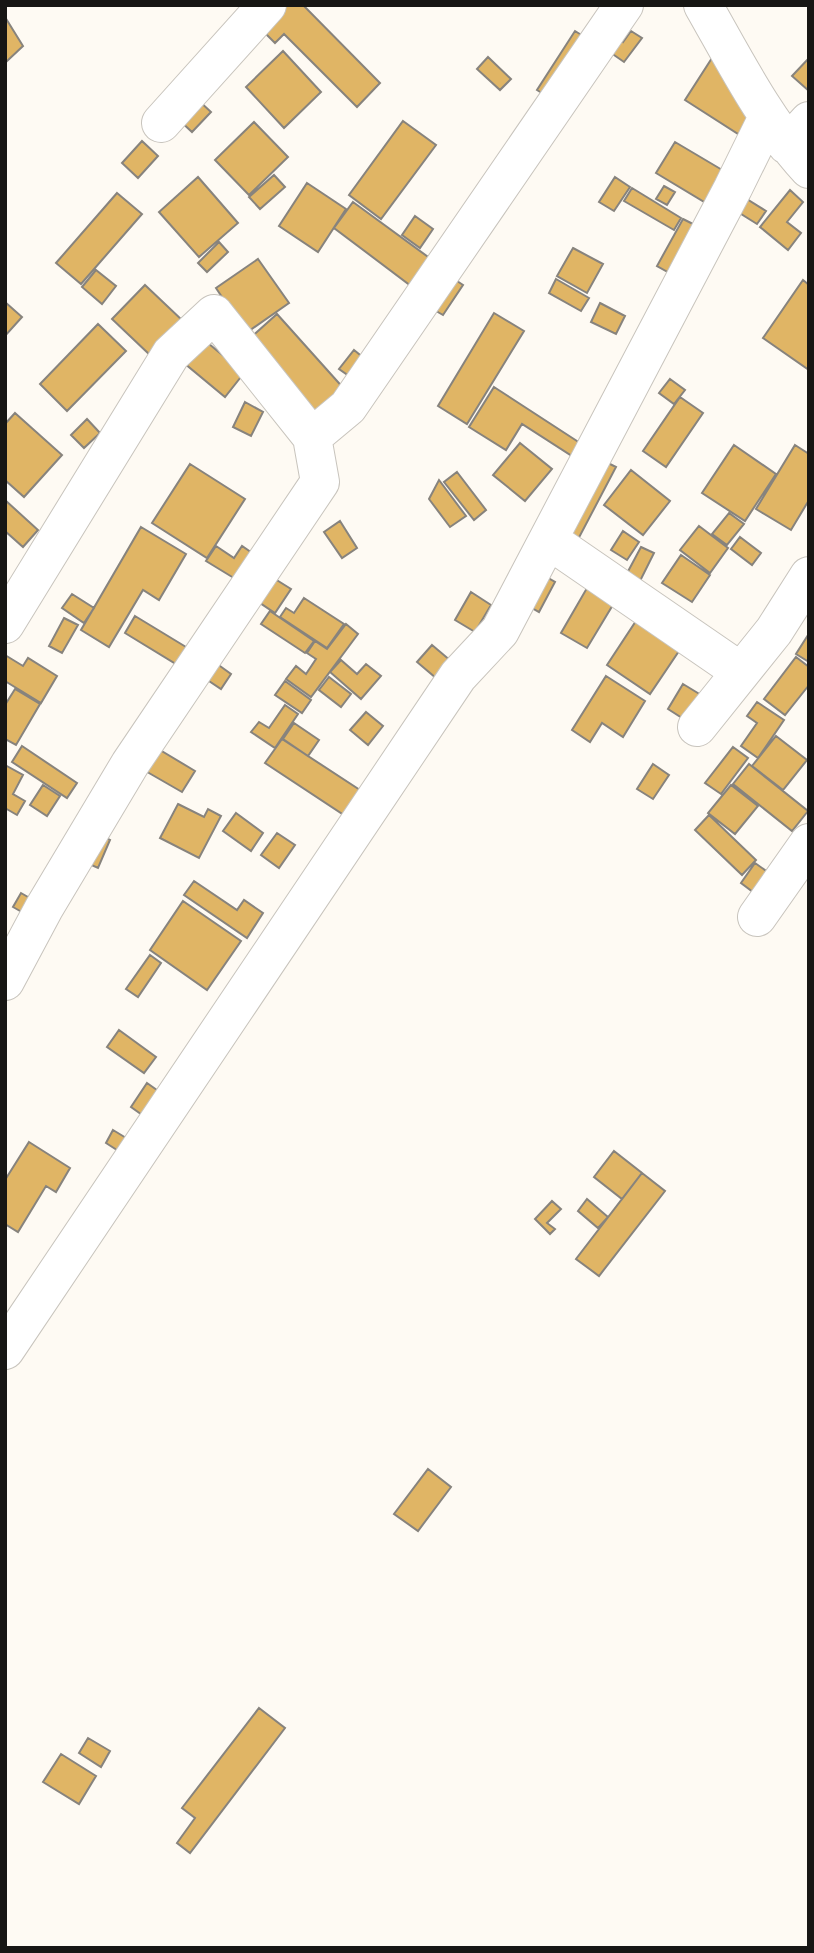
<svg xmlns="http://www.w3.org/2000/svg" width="814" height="1953" viewBox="0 0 814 1953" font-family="'Fira Sans',sans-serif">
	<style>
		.building { fill: #e0b565; stroke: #87837d; stroke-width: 2 }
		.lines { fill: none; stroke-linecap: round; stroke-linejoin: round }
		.minor-casing { stroke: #c8c4bd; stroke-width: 40 }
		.minor { stroke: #fff; stroke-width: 38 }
	</style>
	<rect width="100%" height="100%" fill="#fefaf3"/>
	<path class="building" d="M279 5H303L380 83 357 107 284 34 275 43 258 26Z
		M5 17 23 46 5 63Z
		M575 31 591 41 553 100 537 90Z
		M631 31 642 38 624 62 604 48 613 35 623 42Z
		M721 44 759 118 746 139 685 100Z
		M283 51 321 92 284 128 246 87Z
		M488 57 511 79 500 90 477 69Z
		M809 58V91L792 76Z
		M197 99 211 112 192 132 178 119Z
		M403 121 436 145 381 219 349 195Z
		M254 122 288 157 249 195 215 160Z
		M142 141 158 156 138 178 122 163Z
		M675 142 729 174 711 206 656 173Z
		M274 175 285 187 260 209 249 197Z
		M198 177 238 223 199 257 159 212Z
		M615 177 630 187 614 211 599 202Z
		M307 183 346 209 318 252 279 226Z
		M664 186 675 192 667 205 656 199Z
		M632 188 681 218 674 230 624 201Z
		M790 190 803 202 787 222 801 233 788 250 760 227Z
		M117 193 142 214 81 284 56 263Z
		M742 196 766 211 757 224 738 212Z
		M353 202 435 262 415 289 334 228Z
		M415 216 433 229 420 248 402 235Z
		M683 219 699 227 673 275 657 266Z
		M219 242 228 252 207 272 198 263Z
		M573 248 603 264 587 293 557 276Z
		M258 259 289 303 246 333 216 288Z
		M96 270 116 286 102 304 82 287Z
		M445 273 463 285 443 315 424 304Z
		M556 279 589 298 581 311 549 293Z
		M803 280 809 285V370L763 338Z
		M145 285 183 321 150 355 112 319Z
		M5 302 22 317 5 336Z
		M600 303 625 316 616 334 591 322Z
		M494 313 524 331 467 424 438 406Z
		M277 314 346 391 317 417 248 340Z
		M98 324 126 351 67 411 40 384Z
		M197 334 244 373 225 397 178 358Z
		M354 350 365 359 352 378 339 369Z
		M670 379 685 390 674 404 659 393Z
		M494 387 580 443 572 456 522 424 506 450 469 427Z
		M680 397 703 413 666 467 643 451Z
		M245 402 263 412 251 436 233 427Z
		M15 413 62 455 24 497 5 480V424Z
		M87 419 100 433 84 448 71 435Z
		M520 443 552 469 525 501 493 475Z
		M734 445 776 474 745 521 702 493Z
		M795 445 809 454V500L791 530 756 509Z
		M596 457 616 467 574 547 555 537Z
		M190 464 245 499 207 558 152 523Z
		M631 470 670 501 643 535 604 505Z
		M457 472 486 510 474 520 444 482Z
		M439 480 466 516 450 527 429 499Z
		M5 500 38 530 23 547 5 531Z
		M729 513 744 524 727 545 712 534Z
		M340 521 357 548 342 558 324 532Z
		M699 526 728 548 710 573 680 550Z
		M141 527 186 554 159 600 143 590 109 647 81 630Z
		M623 531 639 542 627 560 611 550Z
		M740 537 761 553 752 565 731 549Z
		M216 546 234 558 242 546 258 557 242 583 206 561Z
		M641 547 654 553 639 583 625 577Z
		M681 555 710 575 692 602 662 583Z
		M536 571 555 582 539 612 520 601Z
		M267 574 291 589 275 613 251 597Z
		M587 588 614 603 587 648 561 633Z
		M471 592 491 605 475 632 455 620Z
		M72 594 94 608 84 623 62 608Z
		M304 598 344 624 327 648 280 617 286 608 294 613Z
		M270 611 314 641 305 653 261 624Z
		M135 616 186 647 176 664 125 633Z
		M64 618 78 625 62 653 49 646Z
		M636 621 679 651 650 694 607 665Z
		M346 624 358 634 311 697 286 679 296 666 306 674 316 659 307 653 315 641 327 649Z
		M808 635 809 636V662L796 654Z
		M432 645 451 661 436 678 417 662Z
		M5 655 23 666 28 658 57 676 41 703 5 681Z
		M796 657 809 667V685L785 715 764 699Z
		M341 660 357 674 366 664 381 676 361 699 330 672Z
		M213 661 231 674 221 689 203 677Z
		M606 676 645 701 623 737 602 723 590 742 572 730Z
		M329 677 351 694 341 707 319 690Z
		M285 681 311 700 302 713 275 695Z
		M683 684 706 698 690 723 668 709Z
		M15 689 40 704 16 745 5 739V705Z
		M757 702 784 720 758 758 741 746 757 723 747 716Z
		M285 705 298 714 275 748 251 732 259 722 269 728Z
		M366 712 383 726 368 745 350 730Z
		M294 723 319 740 308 756 283 739Z
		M776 736 807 760 783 790 752 766Z
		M282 739 363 792 347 817 265 763Z
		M22 746 77 783 67 798 12 762Z
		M155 747 195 771 182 792 142 769Z
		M733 747 748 758 721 794 705 783Z
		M653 764 669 775 653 799 637 789Z
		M749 764 808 811 792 831 733 784Z
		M5 765 23 775 13 794 25 801 17 815 5 808Z
		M43 785 60 796 47 816 30 805Z
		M731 785 758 806 735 834 708 813Z
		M178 804 204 817 208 809 221 816 199 858 160 838Z
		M236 813 263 833 251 851 223 831Z
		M709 815 756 860 742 875 695 830Z
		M277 833 295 845 279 868 261 855Z
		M100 835 110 840 98 868 87 863Z
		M755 863 772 875 757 895 741 883Z
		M194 881 237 910 244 900 263 913 247 938 184 895Z
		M21 893 35 901 27 915 13 907Z
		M183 901 241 941 207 990 150 950Z
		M150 955 161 963 138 997 126 989Z
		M119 1030 156 1057 144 1073 107 1047Z
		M147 1083 171 1100 155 1124 131 1107Z
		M113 1130 136 1144 128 1157 106 1143Z
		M29 1142 70 1168 56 1192 46 1186 18 1232 5 1224V1180Z
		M614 1151 642 1173 622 1199 594 1177Z
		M642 1173 665 1191 599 1276 576 1259Z
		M587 1199 608 1217 598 1228 578 1211Z
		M552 1201 561 1209 547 1223 555 1229 550 1234 535 1219Z
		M428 1469 451 1487 418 1531 394 1514Z
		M259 1708 285 1728 190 1853 177 1843 195 1818 182 1808Z
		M88 1738 110 1751 101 1767 79 1753Z
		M61 1754 96 1776 79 1804 43 1782Z"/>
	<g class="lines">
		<defs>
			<path id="minor" d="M703 5C735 61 765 121 809 169
				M161 123 267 5
				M549 540 741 672
				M5 624 171 354 214 314 312 437
				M697 727 774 631 809 576
				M757 917 809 843
				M5 981 44 908 130 764 320 482 312 437 348 407 624 5
				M5 1350 458 676 500 631 733 188 768 117 787 145 809 121"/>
		</defs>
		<use href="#minor" class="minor-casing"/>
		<use href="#minor" class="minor"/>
	</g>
	<rect width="814" height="1953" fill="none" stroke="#171614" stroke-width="14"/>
</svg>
